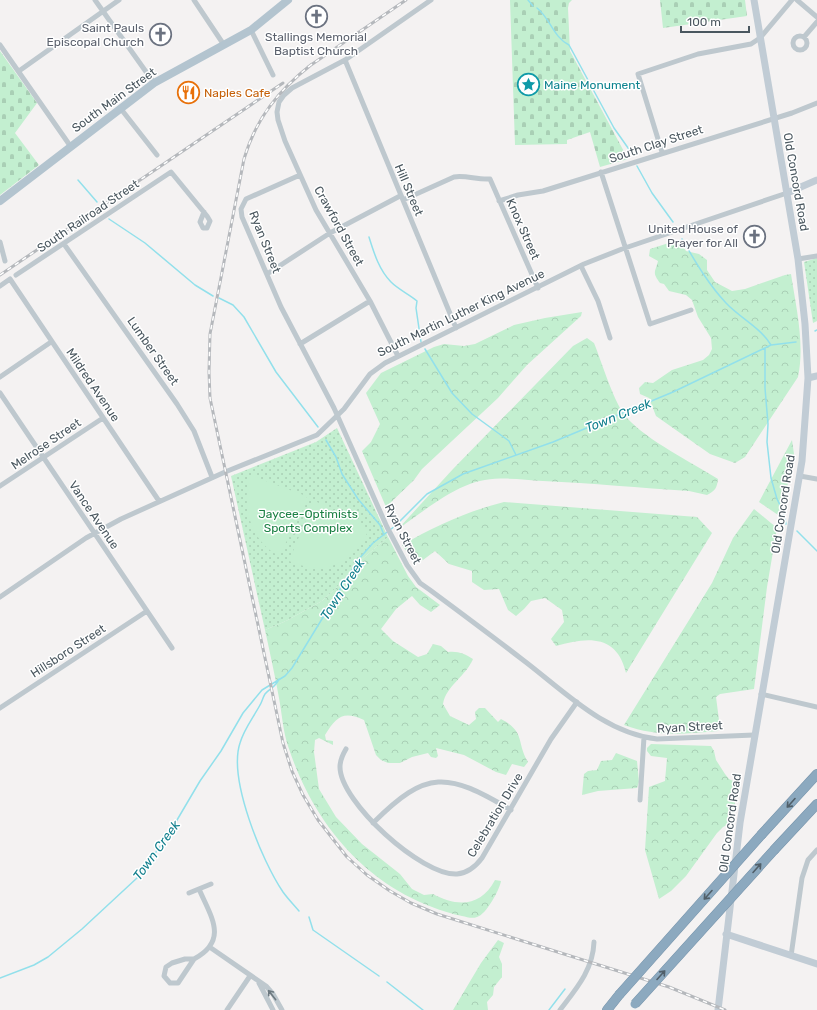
<svg xmlns="http://www.w3.org/2000/svg" width="817" height="1010" viewBox="0 0 817 1010" font-family="Rubik,sans-serif">
	<style>
		.forest { fill: url(#forest-crowns) }
		.cemetery { fill: url(#cemetery-stones) }
		.park { fill: url(#park-dots) }
		.pitch { fill: #c3efd0 }
		.lines { fill: none; stroke-linecap: round; stroke-linejoin: round }
		.stream { stroke: #92e0eb; stroke-width: 1.5 }
		.highway-casing { stroke: #7794ab; stroke-width: 10 }
		.street { stroke: #bec8ce; stroke-width: 5 }
		.secondary { stroke: #c1ccd5; stroke-width: 7 }
		.primary { stroke: #b3c4cf; stroke-width: 8 }
		.highway { stroke: #8ca9bf; stroke-width: 9 }
		.rail-casing { stroke: #b5b8bc; stroke-width: 3 }
		.rail { stroke: #fff; stroke-width: 1.5; stroke-dasharray: 4.5; stroke-linecap: butt }
		.highway-bridge-casing { stroke: #7794ab; stroke-width: 10; stroke-linecap: butt }
		.highway-bridge { stroke: #8ca9bf; stroke-width: 9 }
		.oneway { stroke: #515f69 }
		.oneway2 { stroke: #6d7980 }
		.labels { text-anchor: middle; stroke-width: 3; stroke-linejoin: round; paint-order: stroke }
		.worship-label { font-size: 12px; fill: #5b616d; stroke: #fff; text-anchor: end }
		.culture-label { font-size: 12px; fill: #0d838f; stroke: #fff; text-anchor: start }
		.food-label { font-size: 12px; fill: #c56008; stroke: #fff; text-anchor: start }
		.street-label { font-size: 12px; fill: #4a575f; stroke: #fff }
		.park-label { font-size: 12px; fill: #1b8144; stroke: #fff }
		.water-label { font-size: 13px; font-style: italic; fill: #117f8d; stroke: #fff }
	</style>
	<defs>
		<pattern id="forest-crowns" width="20" height="18" patternUnits="userSpaceOnUse"><rect width="20" height="18" fill="#c3efd0"/><path d="M2 6a3 3 0 1 1 6 0M12 15a3 3 0 1 1 6 0" fill="none" stroke="#a9cfb5"/></pattern>
		<pattern id="cemetery-stones" width="16" height="16" patternUnits="userSpaceOnUse"><rect width="16" height="16" fill="#c3efd0"/><path d="M2 7V4a2 2 0 0 1 4 0v3zM10 15v-3a2 2 0 0 1 4 0v3z" fill="#a9cfb5"/></pattern>
		<pattern id="park-dots" width="8" height="8" patternUnits="userSpaceOnUse"><rect width="8" height="8" fill="#c3efd0"/><path d="M2 2h.1M6 6h.1" fill="none" stroke="#a9cfb5" stroke-width="1.8" stroke-linecap="round"/></pattern>
	</defs>
	<rect width="100%" height="100%" fill="#f4f2f2"/>
	<path class="forest" d="M678 240 686 251 699 254 707 260V270L715 282 732 291 745 289 785 275 791 274C796 307 805 344 798 377L745 457 735 463 710 454 656 416 649 398 640 394 639 388 645 382 653 383 672 370 703 360 709 355 712 349 711 338 698 317 692 300 686 295 669 291 664 284 660 283C652 272 655 273 658 261L649 256 650 249Z
		M582 312 581 316 527 365 498 398 422 469 414 480 386 507 362 451 371 442 380 424 366 393 381 373 434 347 444 344 464 346 475 344 514 325 545 318Z
		M587 338 594 343C601 360 615 406 627 418 648 441 691 462 718 479 717 488 715 491 707 495L689 491C640 488 592 483 543 481 517 479 490 475 465 486 441 496 420 514 398 529L453 469 573 346Z
		M792 440 794 454 781 517 759 502Z
		M504 502 697 517 712 533 626 673C617 634 587 637 556 646L551 639 564 622 562 610 545 598 531 601 524 609 516 616 508 610 499 589 484 590 472 582V571L449 564 435 551 423 560 414 562 402 545C435 526 468 511 504 502Z
		M754 509 777 528 767 587 754 689 720 694 716 697 719 720 718 731C683 734 657 737 624 725L712 583 733 538Z
		M388 537 408 576 416 587 440 605 431 612 420 605 412 596 396 609 381 629 393 641 418 657 427 654 433 644 441 646 448 652C459 651 465 654 473 659 466 676 446 686 443 704L450 716 469 725 476 719 475 712 479 708H485L498 722 501 719C526 732 516 742 528 762L524 767 512 764 506 775 496 772 464 755 436 748 438 756 436 758 431 757 428 753 412 757 400 763H388L381 760 376 755 364 720C343 710 336 717 325 735L326 740 333 741V745L319 738 315 740 314 752 319 789 336 817 362 844 400 874 412 889 424 895 433 894C457 907 481 907 495 880L501 881C500 889 486 915 477 917 472 919 467 917 462 916 374 896 315 829 288 746 283 731 282 714 279 698 275 676 270 653 265 630L286 621 322 601 338 586 360 561Z
		M651 744 711 746 714 751 716 760 725 774 729 779 737 783 733 822 723 827 717 833 686 876 671 891 659 899 645 850 649 787 665 781 667 758 651 756 647 751V748Z
		M616 753 637 761 639 782 637 788 598 791 582 795 584 774 588 771 597 770 601 761 612 760Z
		M498 940 504 943 499 957 502 964V977L494 987 493 995 487 1002 488 1010H453L481 963Z"/>
	<path class="cemetery" d="M510 0H572L569 3 568 8 570 51 628 159 600 167 590 132 567 140V144L515 145Z
		M660 0H745L747 16 663 28Z
		M0 51 37 103 15 133 39 165 0 195Z"/>
	<path class="park" d="M817 258V321L813 323 804 262Z
		M337 428 388 537 360 561 338 586 322 601 286 621 265 630 231 476 316 442Z"/>
	<path class="pitch" d="M250 475 306 496 308 500 279 556C250 541 241 505 250 475Z
		M317 502 342 514 369 529C354 564 324 577 289 561L313 503Z"/>
	<g class="lines">
		<path class="stream" d="M528 0 533 6
			M537 8C550 18 553 37 569 45L614 128 633 155
			M637 166 652 193 673 222
			M78 180 97 202
			M109 219 145 243 195 285 213 296
			M369 237C374 253 379 270 391 282 399 290 409 294 417 301L416 308 421 342
			M682 239C695 261 708 284 726 303 740 318 760 327 771 345
			M219 298 233 305 244 317 276 372 318 427
			M815 331 817 330
			M765 348V388L768 424 767 442 771 478 777 499 783 511 786 524
			M425 349 452 393 472 414 509 441 516 455
			M326 440 336 457 342 474 358 499 380 525 384 535
			M797 531 817 551
			M279 679C276 687 270 688 265 694 263 697 262 702 260 705 253 718 244 729 240 743 228 779 262 861 283 892 288 899 294 905 299 911
			M309 917 313 930 379 976
			M0 978 34 965 48 957 82 929 137 878 167 837 200 781 221 751 243 713 262 690 285 676 292 668 358 560 373 543 395 526 427 494 463 474 553 442 673 392 771 345 796 342
			M387 982 423 1010
			M549 1010 565 989"/>
		<defs>
			<path id="highway" d="M762 834 817 774
				M775 849 817 804
				M607 1010 619 995"/>
		</defs>
		<use href="#highway" class="highway-casing"/>
		<path class="street" d="M95 0 154 83
			M194 0 224 45
			M797 0 817 17
			M251 30 273 75
			M793 43a7 7 0 1 1 14 0a7 7 0 1 1-14 0Z
			M804 37 817 22
			M0 45 71 147
			M345 60 456 328
			M19 71 119 0
			M121 109 157 155
			M662 152 638 74 698 54 751 44 760 38 792 0
			M601 172 650 324 691 310
			M300 175 246 199 241 209 242 217 281 307 334 408 387 527 407 565 420 583 430 590C461 613 492 636 523 660 564 691 604 733 657 739L754 735
			M403 200 454 177C466 175 477 180 490 179L538 288
			M499 201 518 195 543 191 792 113 817 103
			M0 242 5 261
			M64 244 177 404 194 431 212 477
			M798 259 817 256
			M581 266 598 301 610 338
			M267 274 330 233 400 196
			M16 275 171 172 207 216 210 221 207 228H203L200 222 204 212
			M0 286 10 279 159 501
			M300 344 370 301
			M398 356 370 301 316 210 285 141 278 120 277 112 279 102 284 95 292 88 345 60 431 0
			M0 377 51 342
			M0 393 172 648
			M800 476 817 479
			M0 486 103 418
			M0 597 86 538 121 519 225 472 317 435 344 409 370 374 385 363 584 264 622 249 787 193
			M761 694 817 707
			M0 708 147 611
			M346 749C343 754 340 760 340 767 340 802 422 876 457 874 468 873 476 866 482 858L551 739 577 702
			M640 800 644 737
			M373 823C427 769 447 772 511 810
			M189 893 211 884
			M211 948 266 986 273 994 282 1010
			M791 956 802 878 808 860 817 850
			M185 959H194L178 983H170L164 976 166 967 172 963Z
			M194 959C229 940 211 917 199 889
			M259 983 273 1010
			M227 1010 250 976
			M560 1010C576 989 593 970 594 942"/>
		<path class="secondary" d="M787 193 817 180
			M808 378 817 376
			M726 934 817 964
			M718 1010 740 823 802 461 808 378 805 324 798 259 754 0"/>
		<path class="primary" d="M0 201 154 83 251 30 288 0"/>
		<use href="#highway" class="highway"/>
		<defs>
			<path id="rail" d="M312 64C279 90 256 118 244 159L210 334 209 372 210 398 283 743 292 771 303 795 318 820 347 857 367 875 390 891 411 903 437 914 669 987 725 1010
				M308 67 406 0
				M0 275 283 83"/>
		</defs>
		<use href="#rail" class="rail-casing"/>
		<use href="#rail" class="rail"/>
		<defs>
			<path id="highway-bridge" d="M619 995 762 834
				M635 1004 775 849"/>
		</defs>
		<use href="#highway-bridge" class="highway-bridge-casing"/>
		<use href="#highway-bridge" class="highway-bridge"/>
	</g>
	<defs><path id="oneway-shaft" d="M-6 0H5M1.5-3L5.5 0L1.5 3" fill="none" stroke-width="1.6" stroke-linecap="round" stroke-linejoin="round"/></defs>
	<g class="oneway">
		<use href="#oneway-shaft" transform="translate(791 803) rotate(132)"/>
		<use href="#oneway-shaft" transform="translate(757 868) rotate(-48)"/>
		<use href="#oneway-shaft" transform="translate(708 895) rotate(132)"/>
		<use href="#oneway-shaft" transform="translate(661 975) rotate(-48)"/>
	</g>
	<use class="oneway2" href="#oneway-shaft" transform="translate(272 995) rotate(-128)"/>
	<defs>
		<symbol id="church-ring" viewBox="-11 -11 22 22"><circle r="9.5" fill="#fff" stroke="#6b7280" stroke-width="1.5"/><path d="M-1.2-6h2.4v3.5h3.3v2.4h-3.3V6h-2.4V-.1h-3.3v-2.4h3.3Z" fill="#6b7280"/></symbol>
		<symbol id="sight-ring" viewBox="-11 -11 22 22"><circle r="9.5" fill="#fff" stroke="#0f9aa8" stroke-width="1.5"/><path d="M0-6L1.8-2.2L6-1.7L2.9 1.2L3.7 5.4L0 3.3L-3.7 5.4L-2.9 1.2L-6-1.7L-1.8-2.2Z" fill="#0f9aa8"/></symbol>
		<symbol id="restaurant-ring" viewBox="-11 -11 22 22"><circle r="9.5" fill="#fff" stroke="#e8710a" stroke-width="1.5"/><path d="M-5-6h1v4h1v-4h1v4h1v-4h1v5L-1.5 .5V6h-2V.5L-5-1ZM5-6V6H3V1.5H1.5Q1.5-4 5-6Z" fill="#e8710a"/></symbol>
	</defs>
	<g fill-rule="evenodd">
		<use href="#church-ring" x="304" y="4" width="25" height="25"/>
		<use href="#church-ring" x="148" y="22" width="25" height="25"/>
		<use href="#sight-ring" x="516" y="72" width="25" height="25"/>
		<use href="#restaurant-ring" x="176" y="80" width="25" height="25"/>
		<use href="#church-ring" x="742" y="224" width="25" height="25"/>
	</g>
	<g class="labels">
		<g class="worship-label">
			<text x="144" y="32">Saint Pauls<tspan x="144" dy="14">Episcopal Church</tspan></text>
			<text x="316" y="41" text-anchor="middle">Stallings Memorial<tspan x="316" dy="14">Baptist Church</tspan></text>
			<text x="738" y="233">United House of<tspan x="738" dy="14">Prayer for All</tspan></text>
		</g>
		<g class="culture-label">
			<text x="544" y="89">Maine Monument</text>
		</g>
		<g class="food-label">
			<text x="204" y="97">Naples Cafe</text>
		</g>
		<g class="street-label">
			<text transform="translate(114 100) rotate(-36)" y="4">South Main Street</text>
			<text transform="translate(656 144) rotate(-18)" y="4">South Clay Street</text>
			<text transform="translate(796 182) rotate(80)" y="4">Old Concord Road</text>
			<text transform="translate(409 190) rotate(67)" y="4">Hill Street</text>
			<text transform="translate(88 216) rotate(-34)" y="4">South Railroad Street</text>
			<text transform="translate(339 226) rotate(61)" y="4">Crawford Street</text>
			<text transform="translate(523 229) rotate(66)" y="4">Knox Street</text>
			<text transform="translate(265 242) rotate(68)" y="4">Ryan Street</text>
			<text transform="translate(461 313) rotate(-26)" y="4">South Martin Luther King Avenue</text>
			<text transform="translate(153 351) rotate(55)" y="4">Lumber Street</text>
			<text transform="translate(93 385) rotate(56)" y="4">Mildred Avenue</text>
			<text transform="translate(46 444) rotate(-34)" y="4">Melrose Street</text>
			<text transform="translate(783 504) rotate(-81)" y="4">Old Concord Road</text>
			<text transform="translate(94 515) rotate(56)" y="4">Vance Avenue</text>
			<text transform="translate(403 534) rotate(63)" y="4">Ryan Street</text>
			<text transform="translate(68 651) rotate(-33)" y="4">Hillsboro Street</text>
			<text transform="translate(690 727) rotate(-3)" y="4">Ryan Street</text>
			<text transform="translate(495 815) rotate(-59)" y="4">Celebration Drive</text>
			<text transform="translate(730 823) rotate(-82)" y="4">Old Concord Road</text>
		</g>
		<g class="park-label">
			<text x="308" y="518">Jaycee-Optimists<tspan x="308" dy="14">Sports Complex</tspan></text>
		</g>
		<g class="water-label">
			<text transform="translate(618 415) rotate(-22)" y="5">Town Creek</text>
			<text transform="translate(342 589) rotate(-57)" y="5">Town Creek</text>
			<text transform="translate(156 850) rotate(-54)" y="5">Town Creek</text>
		</g>
	</g>
	<path d="M681 26v6h68v-6" fill="none" stroke="#4a575f" stroke-width="2"/>
	<text x="687" y="26" font-size="12" fill="#4a575f" stroke="#ffffff" stroke-width="3" paint-order="stroke">100 m</text>
</svg>
